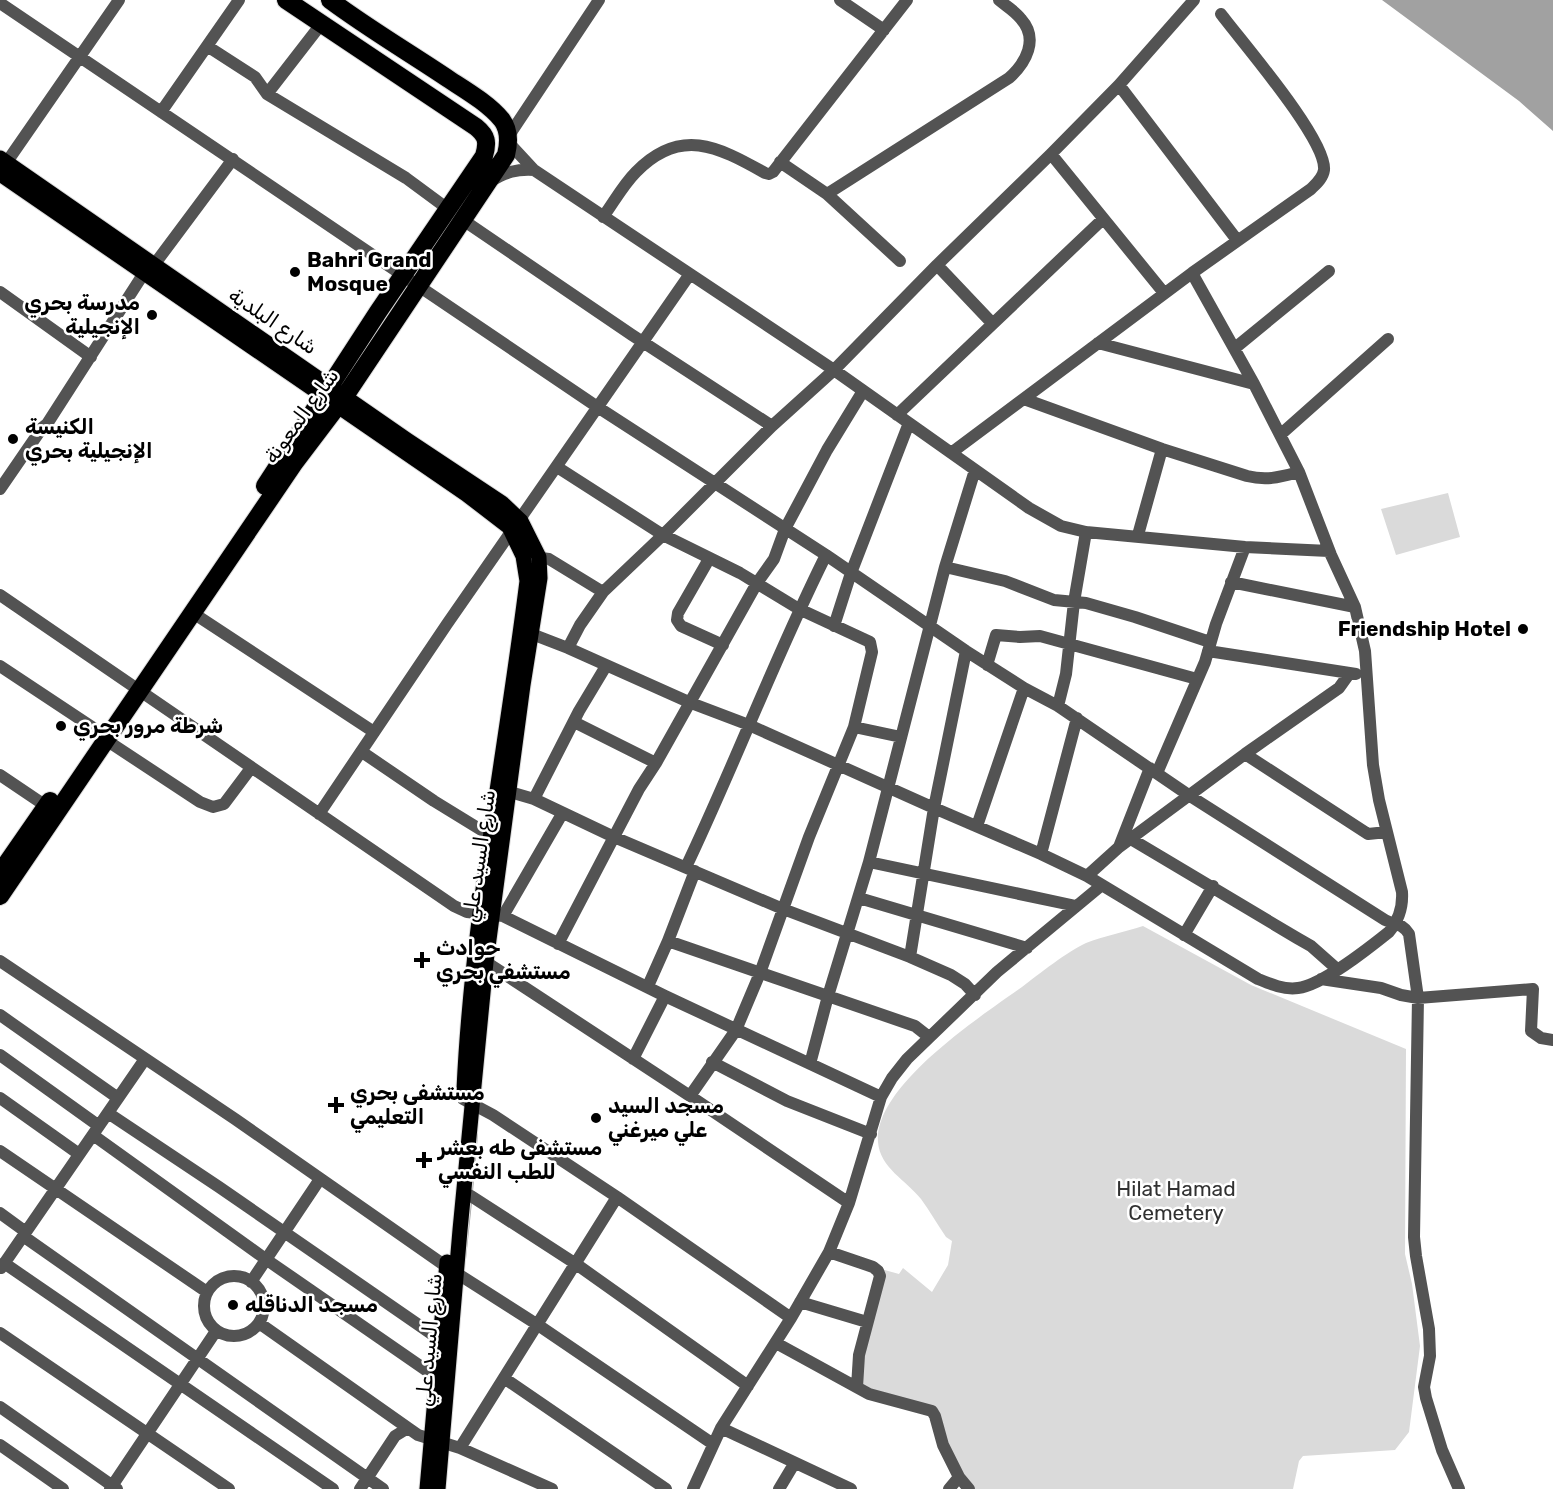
<svg xmlns="http://www.w3.org/2000/svg" width="1553" height="1489" viewBox="0 0 1553 1489" font-family="Rubik,Cairo,sans-serif">
	<style>
		.green { fill: #dadada }
		.water { fill: #a1a1a1 }
		.lines { fill: none; stroke-linecap: round; stroke-linejoin: round }
		.stream { stroke: #a1a1a1; stroke-width: 2 }
		.major-casing { stroke: #dbdbdb; stroke-width: 17 }
		.highway-casing { stroke: #dbdbdb; stroke-width: 20 }
		.minor { stroke: #535353; stroke-width: 12 }
		.major { stroke: #000; stroke-width: 15 }
		.highway { stroke: #000; stroke-width: 18 }
		.poi-dot { fill: #000; stroke: #fff; stroke-width: 2 }
		.labels { text-anchor: middle; stroke-width: 5; stroke-linejoin: round; paint-order: stroke }
		.poi-label { font-size: 21px; font-weight: bold; fill: #000; stroke: #fff; text-anchor: start }
		.street-label { font-size: 21px; fill: #000; stroke: #fff }
		.park-label { font-size: 21px; fill: #313131; stroke: #fff }
	</style>
	<rect width="100%" height="100%" fill="#fff"/>
	<path class="green" d="M1448 493 1460 537 1396 555 1381 509Z
		M1143 926 1251 985 1406 1049 1405 1254 1412 1284 1420 1346 1409 1432 1395 1450 1303 1456 1299 1461 1293 1489H965L935 1408 861 1388 852 1377V1370L861 1333 881 1269 899 1274 903 1268 932 1292 948 1265 952 1241 946 1237C937 1224 930 1211 921 1199 906 1180 880 1168 878 1142 874 1086 980 1017 1022 987 1039 974 1068 951 1086 943 1104 936 1124 932 1143 926Z"/>
	<path class="water" d="M1382 0H1553V131L1519 101Z"/>
	<g class="lines">
		<path class="stream" d="M472 1191 477 1134
			M465 1259 471 1202"/>
		<defs>
			<path id="major" d="M0 158 407 440 502 503 521 521 539 557 540 578 523 685 486 962 460 1230 438 1489
				M0 174 466 494 509 527 523 556 527 581C506 750 472 918 464 1089
				M427 1489 447 1262"/>
			<path id="highway" d="M265 486 378 312 484 156C488 142 487 136 476 127L286 0
				M0 873 50 801
				M0 896 295 462 345 396 506 155C509 143 510 131 502 120 489 104 467 91 450 80 410 53 369 29 330 0"/>
		</defs>
		<use href="#major" class="major-casing"/>
		<use href="#highway" class="highway-casing"/>
		<path class="minor" d="M840 0 884 30
			M0 3 599 408 826 555 966 651 1024 688 1058 706 1190 796 1385 920C1395 925 1402 923 1409 934L1418 998 1414 1237 1416 1256 1429 1329 1430 1356 1424 1387 1426 1398 1442 1450 1459 1489
			M207 46 239 0
			M1119 85 1237 240
			M267 94 322 23
			M161 112 207 46 255 77 267 94 406 178 448 209
			M508 137 599 0
			M509 143 534 170 834 370 1029 508 1061 526 1086 532 1245 547 1329 551
			M1051 154 1164 293
			M780 162 827 194 900 261
			M2 169 119 0
			M491 181C506 172 516 169 534 170
			M827 194 1009 78C1026 63 1039 39 1021 19 1015 11 1006 6 999 0
			M603 217C614 202 623 185 636 172 680 127 717 146 765 173L769 174 773 172 907 0
			M463 220 632 335 772 426
			M154 265 233 159
			M937 265 992 323
			M0 292 91 357
			M1098 343 1254 384
			M1235 348 1329 271
			M1024 399 1162 449 1247 476C1267 481 1280 477 1299 472
			M897 415 1103 219
			M1280 435 1388 339
			M951 453 1192 273 1311 189C1316 184 1323 178 1324 170 1327 140 1242 42 1221 14
			M557 467 663 535 740 573 799 609 870 642 872 652 854 727 809 837 760 973 736 1030 690 1096
			M0 489 42 428 47 424 144 273
			M1138 535 1162 449
			M533 557 549 559 603 592
			M709 559 678 613 677 620 681 626 723 645
			M945 567 1005 581 1054 600 1086 603 1135 617 1210 642
			M1231 582 1355 607
			M0 595 454 906 467 912 503 916 665 996 881 1097
			M193 613 374 732
			M834 626 851 573 909 423
			M524 631 568 648 691 703 749 725 934 808 1041 854 1087 876 1258 979C1270 984 1284 990 1298 988 1323 985 1369 948 1389 932 1399 920 1403 908 1402 892L1379 800 1373 765 1365 651 1355 607 1331 555 1299 472 1254 384 1192 273
			M568 648 580 625 603 592 663 535 772 426 834 370 937 265 1051 154 1119 85 1194 0
			M1208 651 1356 674
			M987 665 996 635 1020 637 1040 636 1197 679
			M0 666 98 731
			M1058 706 1066 674 1074 602 1086 532
			M574 722 656 763
			M854 727 901 737
			M106 740 200 802 213 807 224 804 251 768
			M362 752 434 801 491 836
			M1245 754 1368 834 1387 832
			M1157 773 1205 662 1216 624 1245 547
			M0 775 46 806
			M510 792 534 799 614 837 783 909 910 957 951 975 965 984 975 995
			M534 799 579 711 606 666
			M319 814 447 624 690 274
			M977 826 1024 688
			M1131 839 1297 938 1311 946 1337 969
			M1119 847 1150 768
			M1041 854 1077 718
			M869 862 1076 906
			M686 867C735 764 775 657 826 555
			M1087 876 1118 848 1245 754 1339 688 1349 674
			M859 898 1027 948
			M503 916 562 814
			M1184 935 1213 886
			M668 941 695 871
			M558 944 639 789 656 763 757 583 774 559 785 529 827 450 863 391
			M910 957 934 808 966 651
			M0 961 235 1119 447 1267 538 1325 713 1444
			M486 962 690 1096 849 1203
			M1321 979 1381 988 1401 995 1418 998 1533 989 1531 1031 1541 1038 1553 1040
			M648 986 668 941 915 1026 929 1037
			M0 1015 118 1098
			M0 1055 99 1126
			M633 1059 665 996
			M712 1062 787 1101 871 1134
			M810 1064 828 996 869 862 945 567 975 470
			M0 1098 79 1154
			M463 1099 493 1115 617 1197 791 1318
			M108 1113 219 1187 439 1339
			M93 1135 267 1260 436 1377
			M0 1151 207 1292
			M464 1193 471 1196 576 1264 748 1386
			M0 1213 26 1232
			M23 1236 383 1489
			M829 1252 873 1267 878 1271 880 1276 859 1355 857 1387
			M4 1263 333 1489
			M1 1268 145 1059
			M204 1306a30 30 0 1 1 60 0a30 30 0 1 1-60 0Z
			M251 1282 320 1179
			M800 1302 867 1322
			M259 1323 408 1428
			M0 1333 229 1489
			M776 1343 869 1394 932 1411 935 1416 943 1445 959 1477 949 1489
			M504 1378 666 1489
			M0 1407 117 1489
			M721 1428 851 1489
			M0 1445 63 1489
			M460 1448 617 1197
			M959 1477 969 1489
			M110 1489 216 1331
			M360 1489 395 1436 408 1428 418 1435 460 1448 552 1489
			M693 1489 721 1428 791 1318 829 1252 849 1203 881 1097 892 1078 907 1059 997 972 1102 885
			M779 1489 794 1464"/>
		<use href="#major" class="major"/>
		<use href="#highway" class="highway"/>
	</g>
	<g class="poi-dot">
		<circle cx="295" cy="272" r="6"/>
		<circle cx="152" cy="315" r="6"/>
		<circle cx="13" cy="439" r="6"/>
		<circle cx="1523" cy="629" r="6"/>
		<circle cx="61" cy="726" r="6"/>
		<path d="M419 951h6v6h6v6h-6v6h-6v-6h-6v-6h6z"/>
		<path d="M333 1096h6v6h6v6h-6v6h-6v-6h-6v-6h6z"/>
		<circle cx="596" cy="1118" r="6"/>
		<path d="M421 1151h6v6h6v6h-6v6h-6v-6h-6v-6h6z"/>
		<circle cx="233" cy="1305" r="6"/>
	</g>
	<g class="labels">
		<g class="poi-label">
			<text x="307" y="267">Bahri Grand<tspan x="307" dy="24">Mosque</tspan></text>
			<text x="140" y="310" text-anchor="end">مدرسة بحري<tspan x="140" dy="24">الإنجيلية</tspan></text>
			<text x="25" y="434">الكنيسة<tspan x="25" dy="24">الإنجيلية بحري</tspan></text>
			<text x="1511" y="636" text-anchor="end">Friendship Hotel</text>
			<text x="73" y="733">شرطة مرور بحري</text>
			<text x="436" y="955">حوادث<tspan x="436" dy="24">مستشفي بحري</tspan></text>
			<text x="350" y="1100">مستشفى بحري<tspan x="350" dy="24">التعليمي</tspan></text>
			<text x="608" y="1113">مسجد السيد<tspan x="608" dy="24">علي ميرغني</tspan></text>
			<text x="438" y="1155">مستشفى طه بعشر<tspan x="438" dy="24">للطب النفسي</tspan></text>
			<text x="245" y="1312">مسجد الدناقله</text>
		</g>
		<g class="street-label">
			<text transform="translate(273 321) rotate(34)" y="7">شارع البلدية</text>
			<text transform="translate(301 416) rotate(-54)" y="7">شارع المعونة</text>
			<text transform="translate(479 856) rotate(-82)" y="7">شارع السيد علي</text>
			<text transform="translate(429 1340) rotate(-85)" y="7">شارع السيد علي</text>
		</g>
		<g class="park-label">
			<text x="1176" y="1196">Hilat Hamad<tspan x="1176" dy="24">Cemetery</tspan></text>
		</g>
	</g>
</svg>
